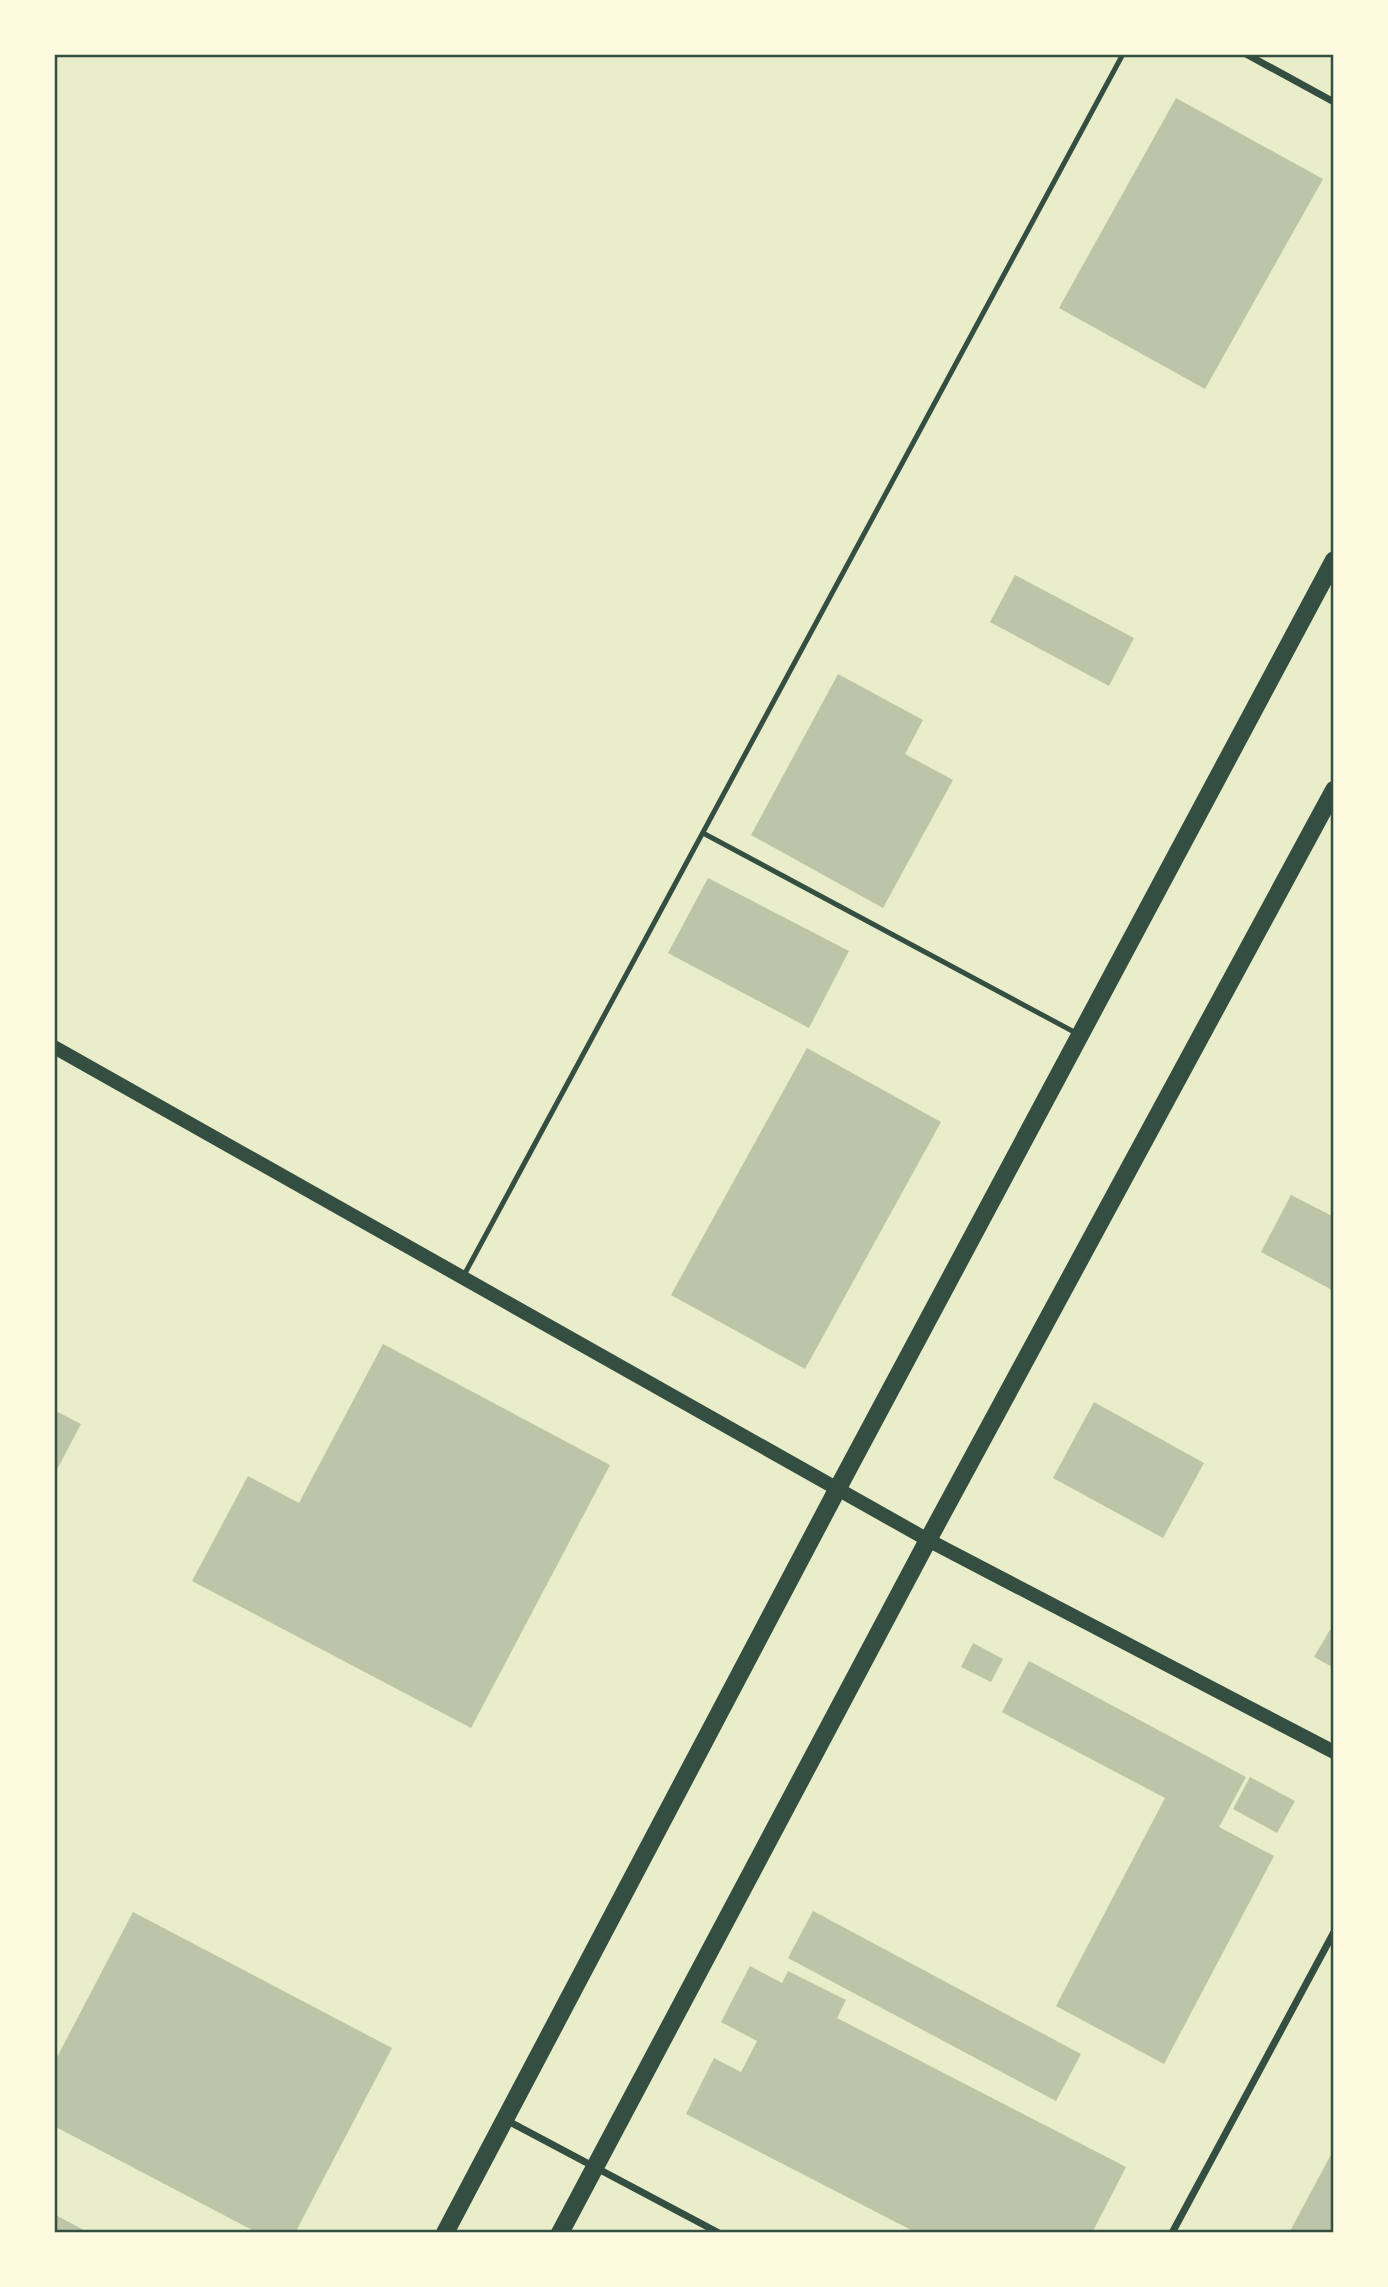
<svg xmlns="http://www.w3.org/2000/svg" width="1388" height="2287" viewBox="0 0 1388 2287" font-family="'Source Serif 4',serif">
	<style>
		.building { fill: #bcc5a7 }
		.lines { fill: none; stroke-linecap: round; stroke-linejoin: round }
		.service { stroke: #344e41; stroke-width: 5 }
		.minor { stroke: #344e41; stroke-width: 7 }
		.secondary { stroke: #344e41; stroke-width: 14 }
		.primary { stroke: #344e41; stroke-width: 18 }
		.neatline { fill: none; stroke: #344e41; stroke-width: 2.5 }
	</style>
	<rect width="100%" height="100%" fill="#e9edc9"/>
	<path class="building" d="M1176 98 1323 179 1205 389 1059 308Z
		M1015 575 1134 638 1109 686 990 622Z
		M838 674 923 720 905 754 953 780 883 908 751 835Z
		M708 878 849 951 809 1028 668 953Z
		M807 1048 941 1122 805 1369 671 1295Z
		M1291 1195 1334 1217V1291L1261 1252Z
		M383 1344 610 1465 471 1728 192 1581 248 1476 299 1503Z
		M1094 1402 1204 1463 1163 1538 1053 1478Z
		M54 1410 81 1424 54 1475Z
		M1334 1623V1668L1314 1657Z
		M973 1643 1003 1659 991 1682 961 1667Z
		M1029 1661 1246 1777 1219 1827 1274 1856 1164 2064 1056 2006 1165 1798 1002 1712Z
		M1250 1777 1295 1801 1277 1833 1233 1809Z
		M813 1911 1081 2054 1056 2101 788 1958Z
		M133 1912 392 2048 295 2233H258L54 2126V2063Z
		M750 1966 782 1983 788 1971 846 2000 837 2018 1126 2167 1092 2233H917L686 2114 714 2058 741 2072 757 2041 721 2022Z
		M1334 2149V2233H1289Z
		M54 2214 89 2233H54Z"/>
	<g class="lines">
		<path class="service" d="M703 833 1076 1033
			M463 1277 1123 54"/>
		<path class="minor" d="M1246 54 1334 102
			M506 2120 719 2233
			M1172 2233 1334 1932"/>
		<path class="secondary" d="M54 1047 928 1540 1334 1752"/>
		<path class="primary" d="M445 2233 838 1488 1334 560
			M560 2233 928 1540 1334 790"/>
	</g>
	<rect width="1388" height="2287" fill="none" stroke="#fefae0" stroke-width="112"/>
	<rect x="56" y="56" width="1276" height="2175" class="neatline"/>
</svg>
